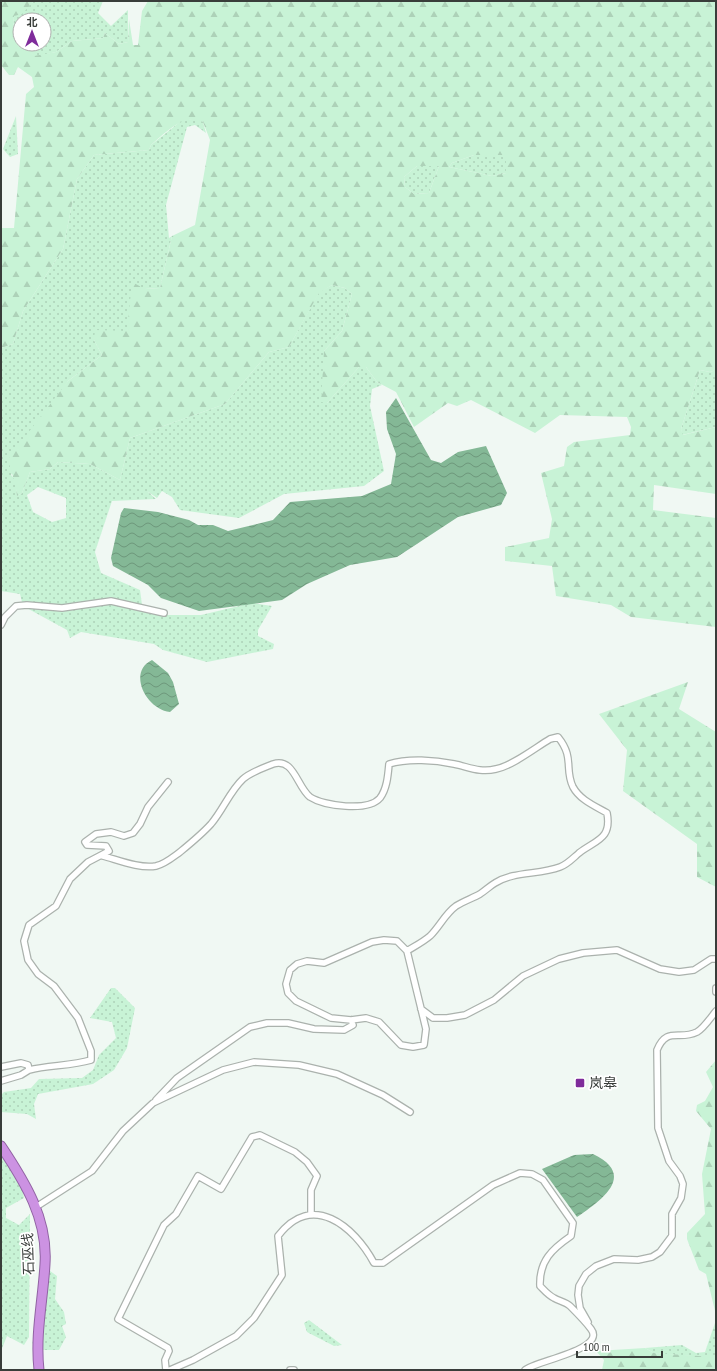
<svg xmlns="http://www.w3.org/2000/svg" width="717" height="1371" viewBox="0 0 717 1371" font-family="'PT Sans Narrow','Noto Sans SC',sans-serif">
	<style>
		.grass { fill: url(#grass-dots); fill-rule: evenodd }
		.forest { fill: url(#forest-firs); fill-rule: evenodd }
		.water { fill: url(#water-waves) }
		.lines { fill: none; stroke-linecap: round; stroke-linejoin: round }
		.minor-casing { stroke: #abb2ad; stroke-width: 8 }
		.trunk-casing { stroke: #9163a3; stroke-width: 11 }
		.minor { stroke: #fff; stroke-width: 5.5 }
		.trunk { stroke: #cc92e2; stroke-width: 9 }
		.poi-dot { fill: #7f2c9b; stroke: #fff; stroke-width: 1.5 }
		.labels { text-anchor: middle; stroke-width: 3.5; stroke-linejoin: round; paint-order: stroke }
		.poi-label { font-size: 14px; fill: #393d3a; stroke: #fff; text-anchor: start }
		.street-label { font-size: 14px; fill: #393d3a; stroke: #fff }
	</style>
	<defs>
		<pattern id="grass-dots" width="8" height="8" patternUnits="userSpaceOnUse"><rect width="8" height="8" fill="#c8f3d6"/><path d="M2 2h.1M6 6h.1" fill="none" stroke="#add1b8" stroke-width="1.8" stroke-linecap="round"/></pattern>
		<pattern id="forest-firs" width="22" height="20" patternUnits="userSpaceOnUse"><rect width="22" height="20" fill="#c8f3d6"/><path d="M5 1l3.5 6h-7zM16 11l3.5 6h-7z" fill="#add1b8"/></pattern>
		<pattern id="water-waves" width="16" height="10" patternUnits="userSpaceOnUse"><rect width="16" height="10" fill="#84b896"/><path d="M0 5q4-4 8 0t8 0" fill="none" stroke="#6d977b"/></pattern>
	</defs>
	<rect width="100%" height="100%" fill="#f0f8f3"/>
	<path class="grass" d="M31 1H103L98 13 111 26 128 10V42L119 44 105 33 103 38 72 41 56 52 34 57 25 44H44V20H20V36L13 31 14 16 33 2Z
		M16 116 18 154 10 157 3 149Z
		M197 118 203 122 206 133 195 125 187 127 166 205 169 238 172 236 160 288 145 289 127 331 94 340 102 355 68 381 11 475 16 480 17 496 22 493 30 472 50 469 58 462 90 464 120 480 130 438 225 404 269 352 289 347 319 292 332 285 345 288 352 294 342 331 324 351 327 403 359 367H366L377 382 382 385 372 389 370 406 384 471 364 486 284 494 239 518 180 510 172 497 162 491 157 498 147 491 156 499 112 501 95 552 101 573 140 590 142 605 156 615H201L252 603 272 606 258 630V636L274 644 273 649 207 662 163 650 154 644 81 632 70 638 67 630 23 606 20 594 1 591V348L13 344 23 311 63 249 77 179 94 155 149 150 151 145 181 121ZM38 487 66 498V518L52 522 33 512 27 495Z
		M474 155H506V173L492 176 449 167 452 163Z
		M417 166H439L429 193 414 194 405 187 404 177Z
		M700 370 710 372 716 370V427L682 435 681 429Z
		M111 988H115L135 1008 127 1048 114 1070 93 1084 38 1094 34 1104 36 1119 27 1114 1 1112V1095L4 1092 31 1088 39 1079 82 1078 93 1070 99 1055 116 1038 112 1022 90 1018Z
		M1 1153 21 1178 24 1198 6 1208V1218L19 1225 30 1214 29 1337 24 1345 7 1336 1 1351Z
		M46 1268 57 1276 55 1299 64 1312 66 1324 62 1326 66 1337 59 1350H41L32 1343 41 1329Z
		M309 1320 342 1345 334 1346 307 1332 304 1323Z
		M716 1320V1358L654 1353 645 1348 682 1345 696 1353 705 1352Z"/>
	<path class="forest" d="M1 1 33 2 22 14 14 16 13 31 20 36V44H25L34 56 56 52 72 41 103 38 105 33 119 44 128 42 129 19 133 45H138L142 11 148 1H716V370L710 372 700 370 681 429 683 435 716 427V494L654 485 653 510 716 518V627L631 617 611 605 556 596 552 566 505 561V547L549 538 552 519 541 473 564 466 567 447 574 442 630 435 631 427 627 417 560 415 535 433 471 400 457 406 448 403 414 427 396 392 377 382 366 367H359L327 403 321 402 324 351 342 331 352 294 345 288 332 285 319 293 289 347 269 352 225 404 130 438 120 480 90 464 58 462 50 469 30 472 22 493 17 496C16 482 11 473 8 459L68 381 102 355 94 340 95 330 127 331 132 282 145 289 160 288 172 236 195 225 210 140 203 122C184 112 164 134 151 145L149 150 94 155 77 179 63 249 23 311 13 344 1 348V228H14L26 94 34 87 32 77 18 67 14 75H9L1 65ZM474 155H506V173L492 176 449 167 452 163ZM417 166H439L429 193 414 194 405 187 404 177Z
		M688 682 679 709 716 732V887L697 877V844L623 791 627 750 599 714Z
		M716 1060V1315L706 1274 699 1270 687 1239V1233L705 1214 702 1174 711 1129 696 1111 697 1105 705 1101 713 1087 706 1072Z
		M645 1348 654 1353 713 1357 716 1358V1370H602L604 1360 596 1351Z"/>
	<path class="water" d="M396 398 431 460 441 463 458 452 486 446 507 493 501 505 458 517 397 557 350 565 307 584 282 600 199 611 161 598 148 585 113 566 111 558 121 513 124 508 158 512 189 520 198 525H213L228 531 273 520 290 502 362 496 391 484 396 454 387 429 386 412Z
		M152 660 168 673 173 682 179 704 170 712C146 709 127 672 152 660Z
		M593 1154C637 1175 602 1200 577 1217L542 1169 574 1155Z"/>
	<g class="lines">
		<defs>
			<path id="minor" d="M1 625 5 617 16 606 27 605 62 608 111 601 164 613
				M103 856C118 860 140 869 156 866 165 864 173 857 180 852 191 843 202 834 211 824 223 810 230 791 243 779 251 772 263 768 273 764 294 757 297 787 310 797 324 806 368 812 380 798 387 789 388 775 389 764 408 758 435 760 454 764 469 767 480 773 496 769 512 766 535 748 550 739L558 737C575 758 564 769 573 787 580 800 595 806 607 813 612 839 596 840 579 853 573 858 568 864 560 867 539 875 514 871 495 883 490 886 486 890 480 894 473 898 464 901 456 906 445 914 440 926 430 936 423 942 415 946 407 951
				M384 940 397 941 407 951 426 1029 424 1045 413 1047 401 1045 379 1022 366 1018 351 1020 331 1018 296 1001 288 993 286 984 290 970 297 964 307 961 324 963 372 942Z
				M716 988V992
				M421 1009 433 1018H447L465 1015 494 1000 523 976 559 959 583 953 617 950 660 969 679 972 694 970 711 959H716
				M1 1067 21 1063 28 1065 29 1070 21 1075 1 1081
				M29 1070C49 1065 71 1066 91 1060V1051L78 1018 54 986 38 974 28 960 24 941 29 925 56 906 70 879 88 862 109 851 106 846 87 845 85 842 96 834 111 832 124 836 133 833 140 824 148 807 168 782
				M156 1100 177 1078 250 1027 267 1023H288L314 1029 344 1030 353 1025 351 1020
				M36 1207 92 1171 123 1131 153 1103 223 1070 254 1062 299 1065 337 1074 383 1095 410 1112
				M588 1322 580 1308 578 1295 579 1286 586 1274 596 1266 614 1259 638 1260 652 1257 660 1252 672 1236V1214L681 1198 683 1184 680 1176 669 1161 658 1128 657 1050C667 1026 679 1041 697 1032 704 1028 711 1017 716 1011
				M166 1370 165 1360 169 1351 168 1348 118 1319 164 1225 176 1214 198 1176 221 1189 252 1137 260 1135 295 1152 307 1162 317 1176 311 1190V1215
				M170 1370 193 1360 236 1336 254 1318 282 1275 278 1236C312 1191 354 1226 374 1263H383L493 1185 520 1173 532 1174 543 1180 573 1223 571 1236C552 1249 539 1261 540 1286 544 1290 548 1295 554 1298 559 1301 566 1302 570 1306 577 1313 585 1321 591 1329 607 1350 534 1361 525 1370
				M290 1370H294"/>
			<path id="trunk" d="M1 1146C25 1182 48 1219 45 1264 43 1300 35 1334 39 1370"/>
		</defs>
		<use href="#minor" class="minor-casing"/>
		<use href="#trunk" class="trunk-casing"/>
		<use href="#minor" class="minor"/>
		<use href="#trunk" class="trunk"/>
	</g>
	<rect class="poi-dot" x="575" y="1078" width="10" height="10" rx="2"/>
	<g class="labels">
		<g class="poi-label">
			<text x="589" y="1088">岚皋</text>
		</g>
		<g class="street-label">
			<text transform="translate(28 1254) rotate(-92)" y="5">石巫线</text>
		</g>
	</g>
	<rect width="717" height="1371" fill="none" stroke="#393d3a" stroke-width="4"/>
	<g transform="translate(32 32)"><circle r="19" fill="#ffffff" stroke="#b0b1b0"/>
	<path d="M0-3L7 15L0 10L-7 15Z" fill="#7f2c9b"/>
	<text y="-6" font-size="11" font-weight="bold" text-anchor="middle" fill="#393d3a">北</text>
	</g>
	<path d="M577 1351v6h85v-6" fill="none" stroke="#393d3a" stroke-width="2"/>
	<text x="583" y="1351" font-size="12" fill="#393d3a" stroke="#ffffff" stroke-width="3" paint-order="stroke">100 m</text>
</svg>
